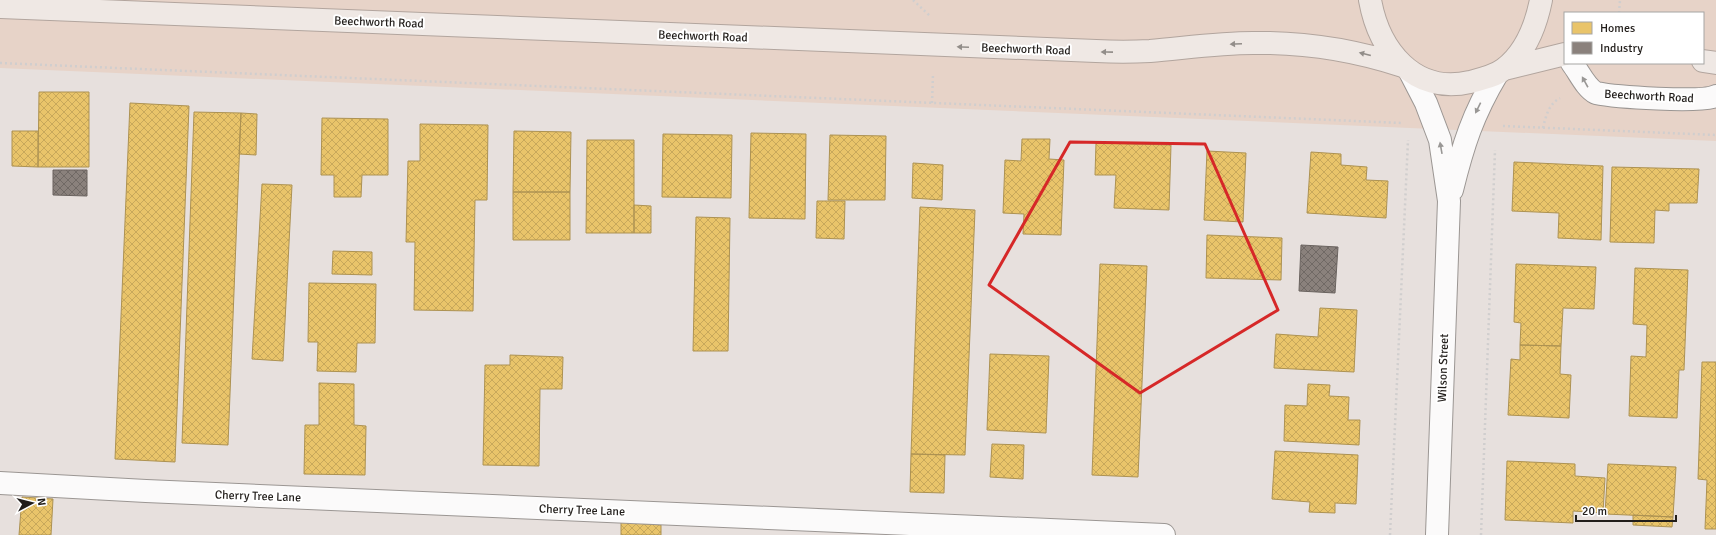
<svg xmlns="http://www.w3.org/2000/svg" width="1716" height="535" viewBox="0 0 1716 535" font-family="Signika,sans-serif">
	<style>
		.grass { fill: #e7d3c8; fill-rule: evenodd }
		.homes { fill: url(#homes-cross-hatch); stroke: #ad9252 }
		.industry { fill: url(#industry-cross-hatch); stroke: #6a635f }
		.lines { fill: none; stroke-linecap: round; stroke-linejoin: round }
		.minor-casing { stroke: #9b9693; stroke-width: 24 }
		.major-casing { stroke: #b2a59e; stroke-width: 24 }
		.path { stroke: #d0cece; stroke-width: 2.5; stroke-dasharray: 2 3; stroke-linecap: butt }
		.minor { stroke: #fbfafa; stroke-width: 22 }
		.major { stroke: #efe8e4; stroke-width: 22 }
		.oneway { fill: #928d89 }
		.oneway2 { fill: #999795 }
		.marked { fill: none; stroke: #d62828; stroke-width: 3; stroke-linejoin: round }
		.labels { text-anchor: middle; stroke-width: 4; stroke-linejoin: round; paint-order: stroke }
		.street-label { font-size: 12px; fill: #211d1a; stroke: #fff }
	</style>
	<defs>
		<pattern id="homes-cross-hatch" width="8" height="8" patternUnits="userSpaceOnUse"><rect width="8" height="8" fill="#e9c46a"/><path d="M0 0l8 8M0 8l8-8" fill="none" stroke="#c8a85b"/></pattern>
		<pattern id="industry-cross-hatch" width="8" height="8" patternUnits="userSpaceOnUse"><rect width="8" height="8" fill="#8a817c"/><path d="M0 0l8 8M0 8l8-8" fill="none" stroke="#706965"/></pattern>
	</defs>
	<rect width="100%" height="100%" fill="#e7e0dd"/>
	<path class="grass" d="M0 0H1716V141L0 68ZM1565 13H1703V63H1565Z"/>
	<path class="homes" d="M39 92H89V167H38Z
		M130 103 189 106 175 462 115 459Z
		M194 112 241 113 228 445 182 443Z
		M241 113 257 114 256 155 239 154Z
		M322 118 388 119V175H362L361 197H334V175H321Z
		M420 124 488 125 487 200H475L473 311 414 310 415 242H406L408 161H420Z
		M12 131H38V167L12 166Z
		M514 131 571 132 570 192H513Z
		M751 133 806 134 805 219 749 218Z
		M663 134 732 135 731 198 662 197Z
		M830 135 886 136 885 200H828Z
		M1022 139H1050L1049 159 1064 160 1061 235 1023 234 1024 214 1003 213 1005 160 1021 161Z
		M587 140H634V233H586Z
		M1096 143 1171 145 1169 210 1114 208 1116 175H1095Z
		M1207 151 1246 153 1243 222 1204 220Z
		M1311 152 1341 154V165L1367 167 1366 180 1388 181 1386 218 1307 213Z
		M1514 162 1603 166 1601 240 1558 238 1559 213 1512 211Z
		M913 163 943 165 942 200 912 198Z
		M1612 167 1699 169 1697 203H1669V211L1655 210 1654 243 1610 242Z
		M262 184 292 185 283 361 252 359Z
		M513 192H570V240H513Z
		M817 201H845L844 239 816 238Z
		M634 205 651 206V233H634Z
		M920 207 975 210 965 455 911 454Z
		M696 217 730 218 728 351H693Z
		M1207 235 1282 238 1281 280 1206 278Z
		M333 251 372 252V275L332 274Z
		M1100 264 1147 266 1138 477 1092 475Z
		M1516 264 1596 267 1594 309 1563 308 1561 346 1520 345 1521 323 1514 322Z
		M1635 268 1688 270 1684 370H1679L1677 418 1629 416 1631 356 1646 357 1647 325 1633 324Z
		M309 283 376 284 375 343H357L356 372 317 371 318 342H308Z
		M1320 308 1357 310 1354 372 1274 368 1276 334 1318 337Z
		M1520 345 1561 346 1560 374 1571 375 1569 418 1508 415 1511 359 1520 360Z
		M990 354 1049 356 1046 433 987 430Z
		M510 355 563 357 562 389H540L539 466 483 465 485 365H510Z
		M1702 362H1716V529H1705L1707 480 1698 479Z
		M319 383 354 384V425L366 426 365 475 304 474 305 425H319Z
		M1308 384 1330 385 1329 396 1349 397 1348 420H1360L1359 445 1284 441 1285 405 1307 406Z
		M992 444 1024 445 1023 479 990 477Z
		M1275 451 1358 455 1356 504 1335 503V513L1309 512 1310 502 1272 499Z
		M911 454 945 455 944 493 910 492Z
		M1507 461 1575 464V476L1605 478 1603 513 1573 511V523L1505 520Z
		M1608 464 1676 467 1673 517 1605 514Z
		M22 497 53 499 51 535H19Z
		M1633 515 1673 517 1672 527 1633 525Z
		M621 522 661 525V535H621Z"/>
	<path class="industry" d="M53 170H87V196L53 195Z
		M1301 245 1338 247 1335 293 1299 291Z"/>
	<g class="lines">
		<defs>
			<path id="minor" d="M1572 63C1579 72 1586 88 1596 93 1615 97 1701 103 1716 96
				M1410 72 1426 103 1440 140 1449 201 1437 535
				M1452 190C1463 145 1473 114 1497 74
				M0 483 146 491 1164 535"/>
			<path id="major" d="M1370 0C1379 50 1414 95 1470 82 1482 79 1495 76 1504 69 1525 53 1536 25 1541 0
				M0 7 1096 51C1114 52 1132 52 1150 51 1185 48 1219 43 1253 43 1304 42 1354 50 1403 66
				M1703 61 1716 63
				M1504 69 1565 54"/>
		</defs>
		<use href="#minor" class="minor-casing"/>
		<use href="#major" class="major-casing"/>
		<path class="path" d="M913 0 930 16
			M1619 13 1620 0
			M0 63 1402 123
			M932 103 933 74
			M1503 126 1716 135
			M1543 128C1546 115 1549 104 1560 98
			M1390 535 1408 140
			M1481 535 1495 150"/>
		<use href="#minor" class="minor"/>
		<use href="#major" class="major"/>
	</g>
	<defs><path id="oneway-solid" d="M-6-.8H1V-3.2L6.5 0L1 3.2V.8H-6Z"/></defs>
	<g class="oneway">
		<use href="#oneway-solid" transform="translate(1236 44) rotate(177)"/>
		<use href="#oneway-solid" transform="translate(963 47) rotate(-178)"/>
		<use href="#oneway-solid" transform="translate(1107 52) rotate(-179)"/>
		<use href="#oneway-solid" transform="translate(1365 54) rotate(-166)"/>
	</g>
	<g class="oneway2">
		<use href="#oneway-solid" transform="translate(1585 82) rotate(-119)"/>
		<use href="#oneway-solid" transform="translate(1478 108) rotate(116)"/>
		<use href="#oneway-solid" transform="translate(1441 148) rotate(-100)"/>
	</g>
	<path class="marked" d="M1070 142 1205 144 1278 310 1140 393 989 285Z"/>
	<g class="labels">
		<g class="street-label">
			<text transform="translate(379 22) rotate(2)" y="4">Beechworth Road</text>
			<text transform="translate(703 36) rotate(2)" y="4">Beechworth Road</text>
			<text transform="translate(1026 49) rotate(2)" y="4">Beechworth Road</text>
			<text transform="translate(1649 96) rotate(3)" y="4">Beechworth Road</text>
			<text transform="translate(1443 368) rotate(-88)" y="4">Wilson Street</text>
			<text transform="translate(258 496) rotate(2)" y="4">Cherry Tree Lane</text>
			<text transform="translate(582 510) rotate(2)" y="4">Cherry Tree Lane</text>
		</g>
	</g>
	<rect x="1564" y="12" width="140" height="52" fill="#ffffff" stroke="#a6a5a3"/>
	<rect x="1572" y="22" width="20" height="12" fill="#e9c46a" stroke="#a6a5a3"/>
	<text x="1600" y="32" font-size="12" fill="#211d1a">Homes</text>
	<rect x="1572" y="42" width="20" height="12" fill="#8a817c" stroke="#a6a5a3"/>
	<text x="1600" y="52" font-size="12" fill="#211d1a">Industry</text>
	<g transform="translate(32 503) rotate(83)" stroke="#ffffff" stroke-width="3" paint-order="stroke">
	<path d="M0-3L7 15L0 10L-7 15Z" fill="#211d1a"/>
	<text y="-6" font-size="11" font-weight="bold" text-anchor="middle" fill="#211d1a">N</text>
	</g>
	<path d="M1576 515v6h100v-6" fill="none" stroke="#211d1a" stroke-width="2"/>
	<text x="1582" y="515" font-size="12" fill="#211d1a" stroke="#ffffff" stroke-width="3" paint-order="stroke">20 m</text>
</svg>
